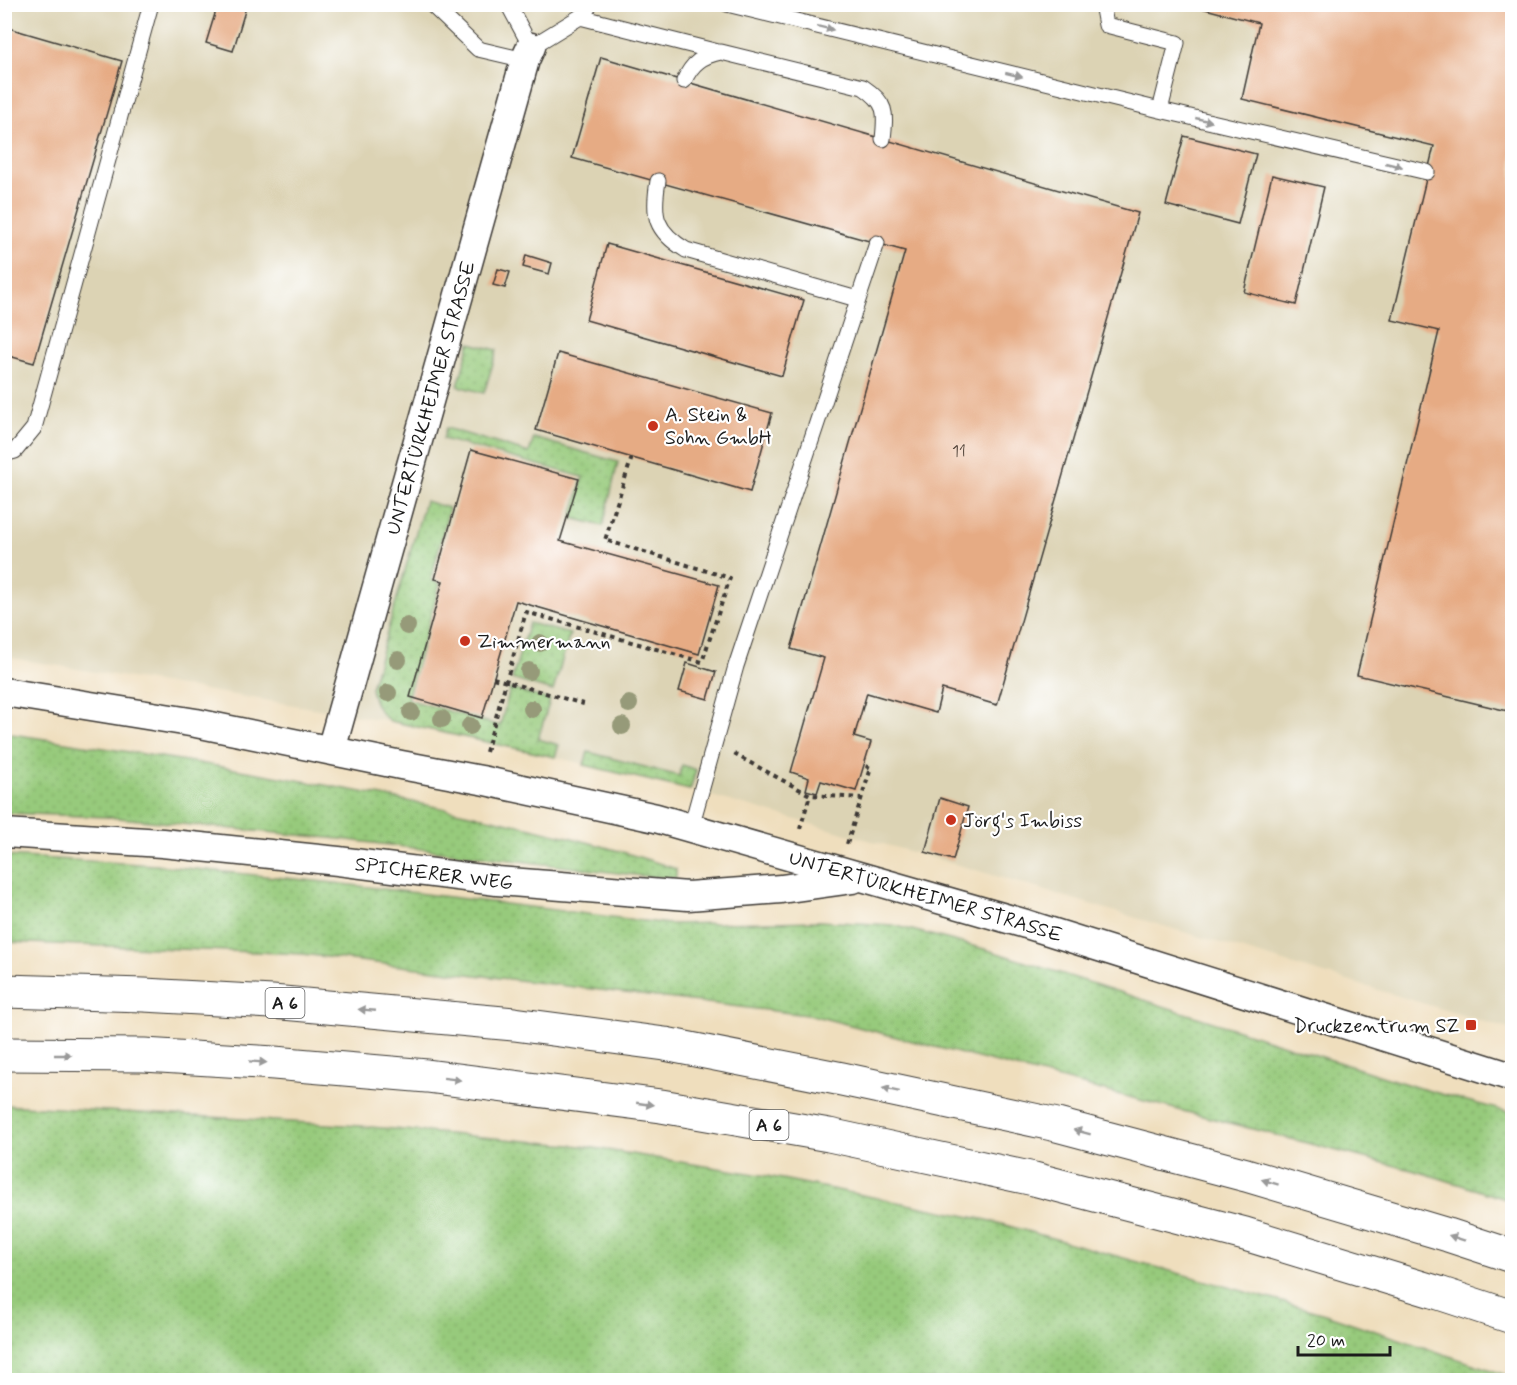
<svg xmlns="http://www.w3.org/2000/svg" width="1517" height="1385" viewBox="0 0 1517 1385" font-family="Mynerve,sans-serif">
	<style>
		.built { fill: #dcd3b4 }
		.grass { fill: url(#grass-dots); stroke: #5a734c; stroke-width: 1.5 }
		.building { fill: #e6ab84 }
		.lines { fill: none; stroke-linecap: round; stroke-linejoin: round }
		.service-casing { stroke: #3c3934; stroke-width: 17 }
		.minor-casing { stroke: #3c3934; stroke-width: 31 }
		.motorway-casing { stroke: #3c3934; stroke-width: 35 }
		.path { stroke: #3c3934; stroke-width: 4; stroke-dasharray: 4.5 4.5; stroke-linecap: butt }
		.service { stroke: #fff; stroke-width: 15 }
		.minor { stroke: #fff; stroke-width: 28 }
		.motorway { stroke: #fff; stroke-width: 33 }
		.tree { fill: #969a79 }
		.oneway { fill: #999 }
		.poi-dot { fill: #c8321e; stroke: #fff; stroke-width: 2 }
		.labels { text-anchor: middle; stroke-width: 4.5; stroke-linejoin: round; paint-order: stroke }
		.number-label { font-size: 16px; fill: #4e4036 }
		.shield { fill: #fff; stroke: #606060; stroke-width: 1.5 }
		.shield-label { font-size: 18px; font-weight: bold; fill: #1c1c1c }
		.street-label { font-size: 20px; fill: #1c1c1c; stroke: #fff }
		.poi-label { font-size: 20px; fill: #1c1c1c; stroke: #fff; text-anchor: start }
	</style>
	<defs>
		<pattern id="grass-dots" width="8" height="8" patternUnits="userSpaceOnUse" patternTransform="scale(1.5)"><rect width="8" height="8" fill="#97ca7b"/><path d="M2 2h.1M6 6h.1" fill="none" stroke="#82ad6a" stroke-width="1.8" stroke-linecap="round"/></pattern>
	</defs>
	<rect width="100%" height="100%" fill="#fff"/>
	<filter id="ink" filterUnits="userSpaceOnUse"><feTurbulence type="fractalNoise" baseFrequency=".0167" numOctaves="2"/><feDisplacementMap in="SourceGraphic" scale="12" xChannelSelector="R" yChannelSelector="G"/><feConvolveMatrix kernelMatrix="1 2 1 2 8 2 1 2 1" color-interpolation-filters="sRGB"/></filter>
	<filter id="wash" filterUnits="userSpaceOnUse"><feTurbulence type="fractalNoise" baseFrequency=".008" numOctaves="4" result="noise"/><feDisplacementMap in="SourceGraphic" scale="24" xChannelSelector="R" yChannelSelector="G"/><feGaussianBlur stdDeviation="1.35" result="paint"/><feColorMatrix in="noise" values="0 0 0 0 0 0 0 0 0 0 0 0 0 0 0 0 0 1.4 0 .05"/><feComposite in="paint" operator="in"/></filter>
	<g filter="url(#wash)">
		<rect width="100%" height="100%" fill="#efdebd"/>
		<path class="built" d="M4 5H1512V1030L969 868 690 790 555 757 390 721 5 657Z"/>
		<path class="grass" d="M470 343 497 350 484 393 458 386Z
			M446 428 529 453 534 438 618 462 603 526 572 518 583 477 443 439Z
			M425 501 449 508 431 580 440 583 407 699 500 726 510 689 550 700 538 739 559 745 555 757 390 721C378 712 374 703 371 688Z
			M529 623 570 634 553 691 512 679Z
			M5 733C159 756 313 780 465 813 537 829 607 845 676 869V878L642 876 340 839 108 817 5 813Z
			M588 752 679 776 682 765 696 770 690 790 584 765Z
			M5 856 156 865 335 883 669 924 819 921 893 925 988 950 1419 1088 1512 1113V1201L1423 1173 815 1016 302 954 5 942Z
			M4 1105 360 1126 582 1146 767 1176 987 1220 1325 1314 1512 1377V1380H5Z"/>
		<g id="blocks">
			<path class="building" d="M218 4H247L233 51 206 43Z
				M1186 4H1512V712L1357 675 1439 331 1392 320 1434 146 1242 99 1259 23Z
				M5 27 122 61 34 363 5 355Z
				M601 57 1138 213 997 705 942 689 936 713 867 693 854 737 871 742 856 791 821 781 817 793 806 790 809 778 791 772 824 658 791 649 905 251 572 158Z
				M1184 136 1256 154 1238 224 1166 205Z
				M1272 175 1324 187 1296 305 1244 292Z
				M607 244 804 300 782 376 586 320Z
				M526 255 552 263 549 274 523 267Z
				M498 269 510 272 505 288 493 285Z
				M558 353 772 413 750 492 536 430Z
				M471 450 579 479 560 541 719 585 699 654 516 601 482 718 410 697 443 581 435 579Z
				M687 663 716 672 708 699 679 691Z
				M940 798 968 807 953 860 925 852Z"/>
		</g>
	</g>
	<g filter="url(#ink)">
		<use href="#blocks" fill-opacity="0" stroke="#3c3934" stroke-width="1.5"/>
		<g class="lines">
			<defs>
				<path id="service" d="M431 4 478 49 525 60
					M508 4 531 47 580 17 591 4
					M727 4 1160 110 1427 172
					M1102 4 1106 25 1177 43 1160 110
					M580 17 718 52
					M684 81C692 63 702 56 721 52L863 87C887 103 886 112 883 139
					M658 181C652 216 655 231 686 250L857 299
					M4 454 15 451 34 428 151 4
					M691 827 736 666 877 243"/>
				<g id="minor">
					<path id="s1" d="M4 692 196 723 401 765 481 780 656 818 1026 924 1512 1077"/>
					<path id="s2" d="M331 750 525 60 531 47"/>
					<path id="s3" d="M4 833 162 843 338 861 497 881 688 896 781 889 853 879"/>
				</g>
				<path id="motorway" d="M4 991 144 995 272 1002 514 1024 665 1044 842 1079 1057 1125 1246 1175 1448 1235 1512 1256
					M4 1054 144 1055 274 1063 427 1076 661 1106 829 1135 1034 1179 1245 1234 1439 1293 1512 1317"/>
			</defs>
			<use href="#service" class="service-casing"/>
			<use href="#minor" class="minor-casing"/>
			<use href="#motorway" class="motorway-casing"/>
			<path class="path" d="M493 678 587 705
				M486 752 526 612 702 662 730 578 605 540 632 457
				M734 754 810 795 861 798
				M800 829 810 795
				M847 844 871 768 864 765"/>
			<use href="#service" class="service"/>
			<use href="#minor" class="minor"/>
			<use href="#motorway" class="motorway"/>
		</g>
		<g class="tree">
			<circle cx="407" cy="626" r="9"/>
			<circle cx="540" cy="643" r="9"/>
			<circle cx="398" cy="660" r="9"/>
			<circle cx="529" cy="671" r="9"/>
			<circle cx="388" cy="693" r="9"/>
			<circle cx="629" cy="704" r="9"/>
			<circle cx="532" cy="709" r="9"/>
			<circle cx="411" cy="712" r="9"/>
			<circle cx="442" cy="719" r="9"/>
			<circle cx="470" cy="726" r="9"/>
			<circle cx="622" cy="726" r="9"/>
		</g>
		<defs><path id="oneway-solid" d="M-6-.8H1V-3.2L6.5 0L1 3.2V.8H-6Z" transform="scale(1.5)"/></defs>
		<g class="oneway">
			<use href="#oneway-solid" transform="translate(825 28) rotate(14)"/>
			<use href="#oneway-solid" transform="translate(1014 75) rotate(14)"/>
			<use href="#oneway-solid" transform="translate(1204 120) rotate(13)"/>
			<use href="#oneway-solid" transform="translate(1394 165) rotate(13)"/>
			<use href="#oneway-solid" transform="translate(367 1010) rotate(-175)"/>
			<use href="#oneway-solid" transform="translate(63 1055)"/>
			<use href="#oneway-solid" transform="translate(258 1062) rotate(4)"/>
			<use href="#oneway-solid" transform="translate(452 1079) rotate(7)"/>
			<use href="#oneway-solid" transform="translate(891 1090) rotate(-168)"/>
			<use href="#oneway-solid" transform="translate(645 1104) rotate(8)"/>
			<use href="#oneway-solid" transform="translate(1082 1132) rotate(-165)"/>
			<use href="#oneway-solid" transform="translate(1270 1182) rotate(-163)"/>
			<use href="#oneway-solid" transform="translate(1457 1238) rotate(-162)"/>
		</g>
	</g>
	<g class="poi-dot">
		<circle cx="653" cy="426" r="6"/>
		<circle cx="465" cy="641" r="6"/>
		<circle cx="951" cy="820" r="6"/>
		<rect x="1465" y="1019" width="12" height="12" rx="3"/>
	</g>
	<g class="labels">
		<g class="number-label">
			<text x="959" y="456">11</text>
		</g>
		<g class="shield">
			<rect x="265.5" y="988" width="39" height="30" rx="4.5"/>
			<rect x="749.5" y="1110" width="39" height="30" rx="4.5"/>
		</g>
		<g class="shield-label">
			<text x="285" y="1009">A 6</text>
			<text x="769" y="1131">A 6</text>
		</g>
		<g class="street-label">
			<text dy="7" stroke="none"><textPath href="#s2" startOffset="366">UNTERTÜRKHEIMER STRASSE</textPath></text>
			<text dy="7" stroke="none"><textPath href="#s3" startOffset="432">SPICHERER WEG</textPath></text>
			<text dy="7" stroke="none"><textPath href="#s1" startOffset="945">UNTERTÜRKHEIMER STRASSE</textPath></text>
		</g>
		<g class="poi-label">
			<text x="665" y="421">A. Stein &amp;<tspan x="665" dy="23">Sohn GmbH</tspan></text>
			<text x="477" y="648">Zimmermann</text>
			<text x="963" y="827">Jörg's Imbiss</text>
			<text x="1459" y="1032" text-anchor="end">Druckzentrum SZ</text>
		</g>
	</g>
	<rect width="1517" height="1385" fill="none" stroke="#fff" stroke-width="24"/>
	<path d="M1298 1346v9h92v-9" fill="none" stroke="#1c1c1c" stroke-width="3"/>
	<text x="1307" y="1346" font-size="18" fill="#1c1c1c" stroke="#ffffff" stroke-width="4.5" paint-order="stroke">20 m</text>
</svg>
